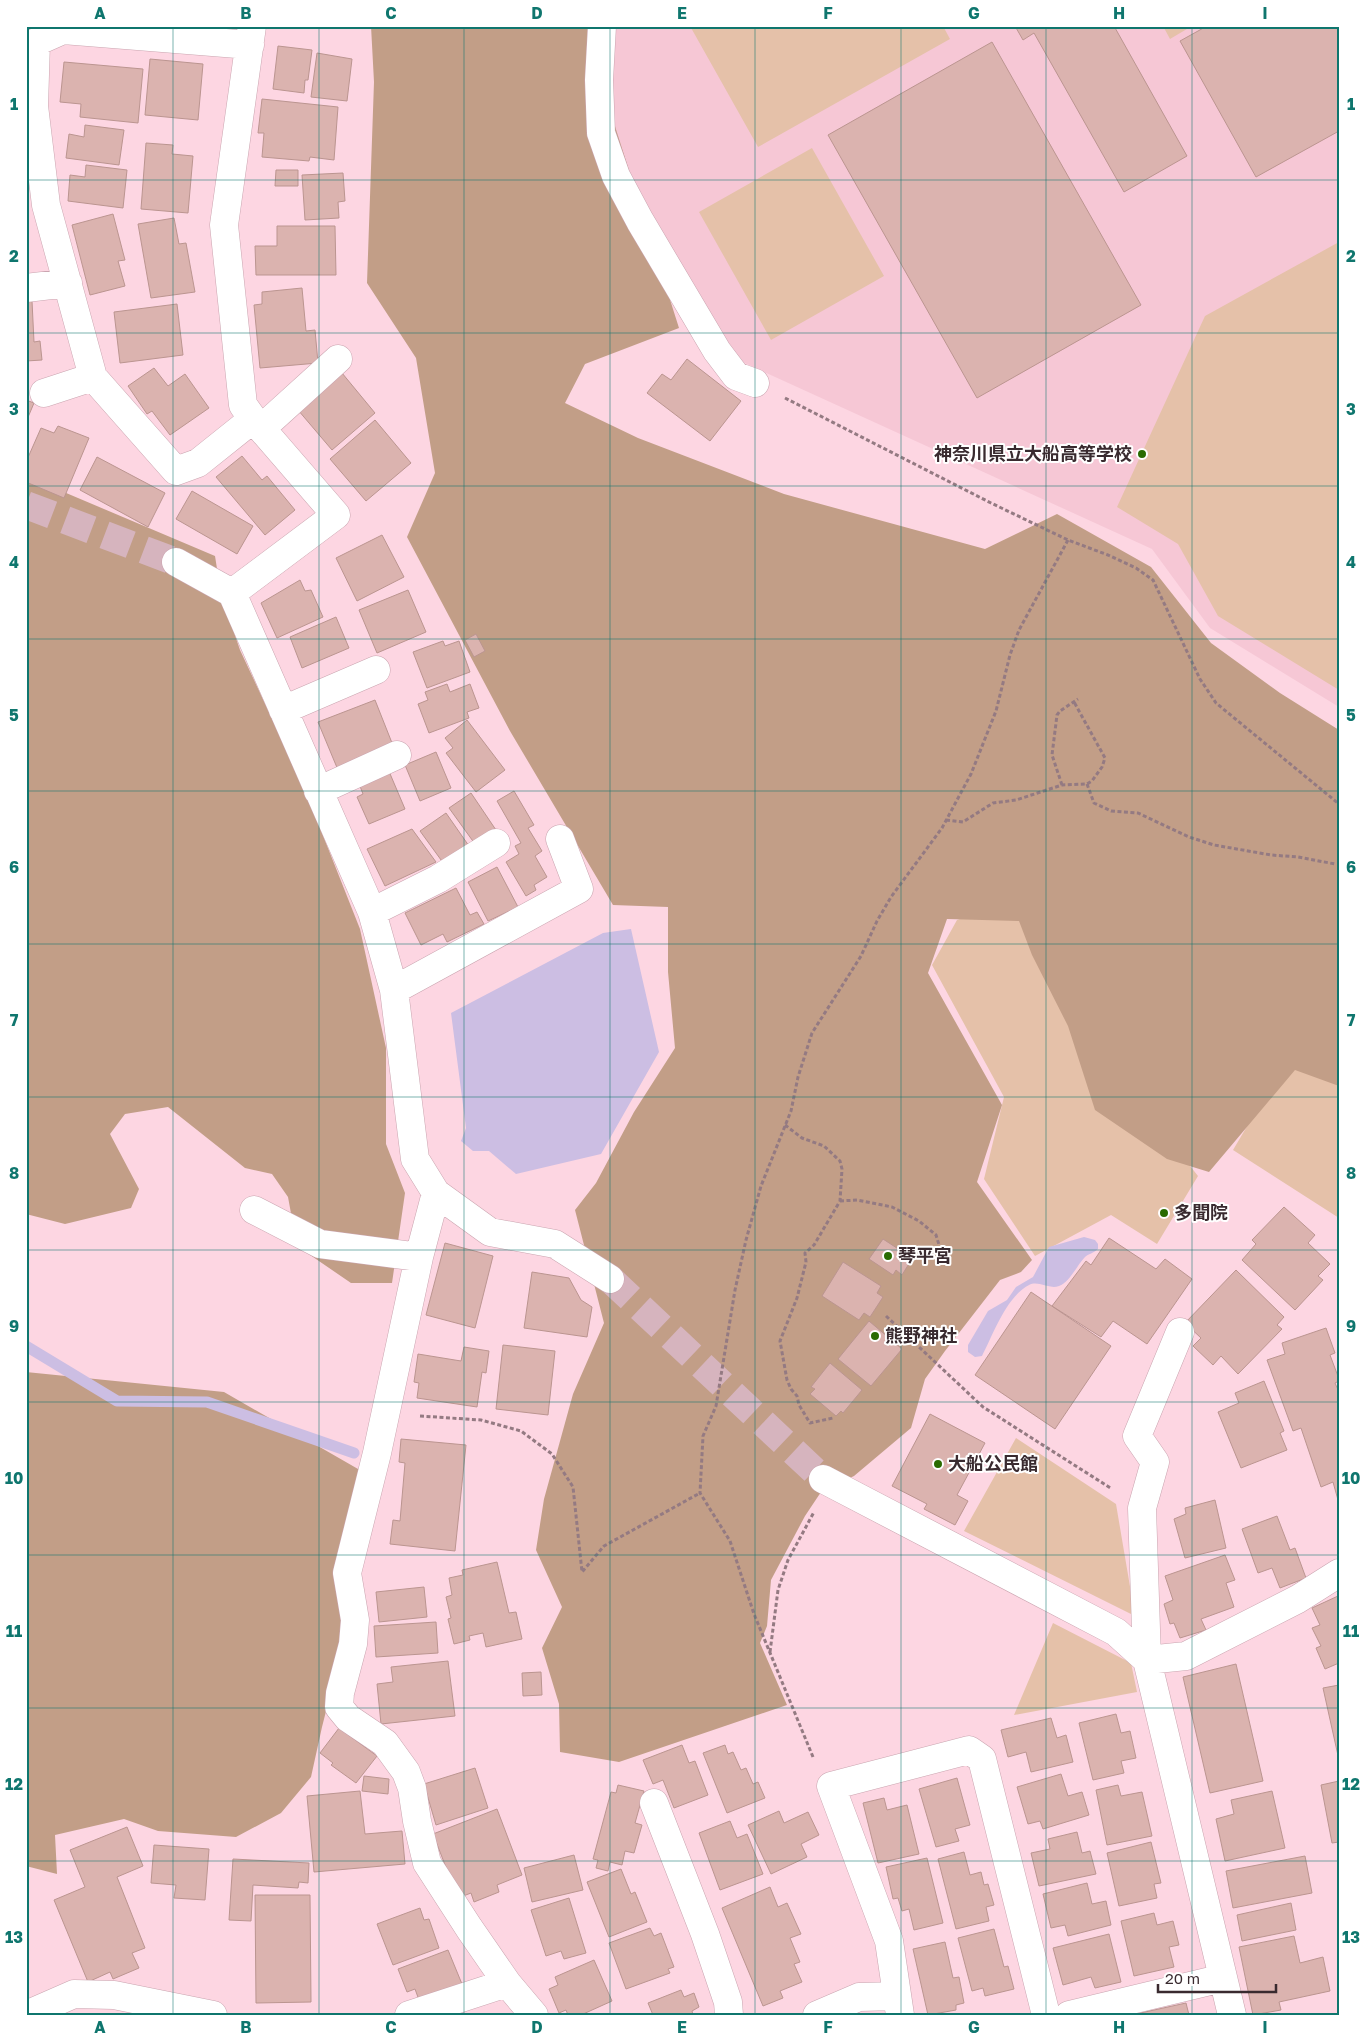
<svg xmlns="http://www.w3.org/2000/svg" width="1365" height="2041" viewBox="0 0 1365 2041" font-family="'Golos Text','Noto Sans JP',sans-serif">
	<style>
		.built { fill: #f6c7d5 }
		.green { fill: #e5c1a9 }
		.forest { fill: #c29e87 }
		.water { fill: #ccbee3 }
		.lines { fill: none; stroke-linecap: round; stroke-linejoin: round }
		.stream { stroke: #ccbee3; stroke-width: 11 }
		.building { fill: #dbb3af; stroke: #bb9590 }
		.minor-tunnel { stroke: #d6b4be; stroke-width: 28; stroke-dasharray: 28 14; stroke-linecap: butt }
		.minor-casing { stroke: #caa5b0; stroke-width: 29 }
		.path { stroke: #947a82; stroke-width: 3; stroke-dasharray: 4 2.5; stroke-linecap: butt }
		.minor { stroke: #fff; stroke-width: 28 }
		.grid { fill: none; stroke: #0f766e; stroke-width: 1; stroke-opacity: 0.55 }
		.poi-dot { fill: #296b01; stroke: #fff; stroke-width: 2 }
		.labels { text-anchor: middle; stroke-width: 4; stroke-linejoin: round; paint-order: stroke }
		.poi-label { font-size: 18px; font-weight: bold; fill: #392a2f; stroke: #fff; text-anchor: start }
		.neatline { fill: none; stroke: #0f766e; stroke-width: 2 }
		.grid-label { font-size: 16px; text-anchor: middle; font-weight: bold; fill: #0f766e }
	</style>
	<rect width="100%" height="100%" fill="#fdd6e2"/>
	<path class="built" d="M614 26H1339V707L1210 628 1152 549 738 360 623 173 600 82Z"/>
	<path class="green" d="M690 26H943L950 39 758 147Z
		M1163 26H1192L1170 39Z
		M812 148 884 276 771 340 699 212Z
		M1339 242V690L1218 616 1178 544 1117 507 1205 316Z
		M1073 880 1138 1100 1198 1176 1157 1244 1111 1215 1035 1256 984 1179 1004 1097 932 965 957 920Z
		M1297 1042 1339 1067V1218L1233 1150Z
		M1016 1438 1116 1504 1135 1616 964 1531Z
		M1053 1623 1131 1663 1137 1692 1014 1715Z"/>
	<path class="forest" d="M371 26H579L593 30 614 123 679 328 585 364 565 403 638 438 784 494 985 549 1057 514 1151 567 1211 643 1280 693 1339 730V1086L1295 1070 1209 1172 1167 1159 1095 1110 1068 1026 1032 955 1019 921 947 919 928 973 1002 1105 977 1182 1032 1260 1021 1272 1000 1280 945 1351 925 1379 911 1428 854 1476 821 1492 805 1516 771 1580 767 1626 760 1643 787 1705 619 1762 560 1752 559 1704 542 1648 562 1607 536 1550 544 1499 573 1394 604 1323 575 1210 596 1183 634 1112 675 1048 668 972V907L613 905 510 731 407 537 435 473 416 358 367 283 374 82Z
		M26 476 215 556 221 594 240 650 303 785 360 929 386 1048V1144L405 1193 392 1283H351L297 1246 288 1197 272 1174 245 1168 168 1107 125 1114 110 1134 139 1189 131 1208 65 1224 26 1214Z
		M26 1372 224 1392 365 1473 345 1636 322 1727 311 1777 281 1813 236 1837 158 1831 124 1819 55 1835 57 1874 26 1866Z"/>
	<path class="water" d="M631 929 659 1052 601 1154 516 1174 489 1151H473L461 1141 466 1128 451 1013 603 933Z
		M1084 1237 1095 1240 1098 1244V1249C1094 1253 1088 1254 1085 1257 1077 1265 1070 1282 1059 1286 1049 1290 1039 1280 1029 1285 1006 1297 993 1335 982 1356L975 1357 968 1352V1345L988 1311 1007 1300 1016 1287 1033 1277 1049 1247Z"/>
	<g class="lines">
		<path class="stream" d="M26 1346 117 1401 207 1402 354 1453"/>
	</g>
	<path class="building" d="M1015 26H1114L1187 156 1124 192 1034 33 1023 40Z
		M1207 26H1339V131L1256 177 1180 41Z
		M992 42 1141 305 977 398 828 135Z
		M278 46 312 50 308 80H305L304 93 273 89Z
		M317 53 352 59 347 101 311 97Z
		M150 59 203 64 198 120 145 115Z
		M64 62 143 69 138 123 80 117 81 104 60 102Z
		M262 99 338 107 334 160 310 157 309 161 262 157 264 133H258Z
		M85 125 124 130 119 165 66 158 69 134 84 137Z
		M146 143 173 145 172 154 193 156 188 213 141 209Z
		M86 165 127 170 123 208 68 201 70 175 85 177Z
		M276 170H298V186H275Z
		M343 173 345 201 338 202 339 218 305 220 302 175Z
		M113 214 125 260 118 261 125 286 90 295 72 225Z
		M174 218 179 244 186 243 195 292 151 298 138 224Z
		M277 226H335L336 275H256L255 246H277Z
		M302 288 306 331 315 330 318 363 260 368 254 305 262 304V292Z
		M32 301 34 342 40 341 42 360 26 361V302Z
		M177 304 183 355 120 363 114 312Z
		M687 359 741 401 710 441 647 393 662 374 671 380Z
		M154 368 168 386 185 374 209 408 170 435 152 411 147 414 128 386Z
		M342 373 375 413 332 450 298 410Z
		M26 400 34 403 26 422Z
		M375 420 411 463 366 501 330 459Z
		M58 426 89 438 64 498 26 482V462L41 428 54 433Z
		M242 456 262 480 267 476 295 510 265 535 216 477Z
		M97 457 165 493 148 527 80 490Z
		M192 491 253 526 237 554 176 519Z
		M382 535 404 577 357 601 336 558Z
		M300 580 305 591 311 590 323 617 277 638 261 603Z
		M408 590 426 632 377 653 359 610Z
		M336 617 349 648 302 668 290 637Z
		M476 634 485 651 474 657 465 640Z
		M443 641 445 646 459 641 470 672 427 688 413 652Z
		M447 684 450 692 470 684 479 708 467 712 469 718 429 733 418 704 428 700 425 692Z
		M375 700 394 748 338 770 318 722Z
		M467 720 505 770 476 792 446 753 453 748 445 738Z
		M436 752 451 788 420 801 405 765Z
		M388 769 405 809 369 824 357 797 363 794 358 781Z
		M514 791 534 825 528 828 542 851 535 856 547 877 534 885 536 890 526 896 506 862 519 854 515 846 521 843 497 801Z
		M471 793 496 830 475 844 449 808Z
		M446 813 469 846 444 864 420 831Z
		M412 829 436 862 385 886 367 849Z
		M497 867 518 907 488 921 468 882Z
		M456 888 470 915 477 912 484 924 447 942 443 934 421 945 405 913Z
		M1284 1207 1315 1235 1308 1243 1330 1264 1318 1276 1323 1280 1295 1310 1242 1260 1256 1244 1252 1240Z
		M1109 1238 1156 1269 1165 1259 1192 1279 1147 1344 1113 1321 1101 1337 1052 1306 1086 1261 1091 1265Z
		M883 1239 906 1254 903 1258 910 1262 902 1275 896 1270 893 1275 869 1259Z
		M445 1243 493 1256 475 1328 426 1315Z
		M843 1262 881 1286 877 1293 883 1297 870 1317 864 1313 859 1320 822 1296Z
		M1236 1270 1284 1317 1277 1325 1282 1329 1238 1374 1221 1356 1213 1365 1193 1346 1201 1338 1185 1323Z
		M532 1272 569 1278 581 1300 592 1307 587 1337 524 1328Z
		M1031 1292 1111 1346 1055 1429 975 1375Z
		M869 1321 902 1349 871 1386 838 1359Z
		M1326 1328 1335 1353 1330 1355 1339 1379V1381L1335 1383 1339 1392 1338 1500 1333 1482 1321 1487 1301 1428 1293 1431 1267 1360 1285 1354 1282 1343Z
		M503 1345 555 1351 548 1415 496 1409Z
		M464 1347 489 1351 486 1373 482 1372 477 1407 417 1398 419 1383 414 1382 418 1354 461 1361Z
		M830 1363 862 1390 843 1413 841 1411 836 1416 810 1394 815 1389 811 1387Z
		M1264 1381 1284 1431 1280 1433 1287 1450 1241 1468 1218 1412 1239 1403 1235 1393Z
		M930 1414 985 1443 957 1495 968 1501 955 1525 924 1509 927 1504 892 1486Z
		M401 1439 466 1445 455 1551 390 1544 393 1520 400 1521 405 1463 399 1462Z
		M1215 1500 1226 1548 1185 1558 1174 1519 1186 1514 1185 1508Z
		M1277 1516 1290 1550 1295 1548 1306 1578 1280 1588 1272 1568 1258 1573 1242 1529Z
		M1225 1555 1235 1580 1226 1583 1234 1607 1201 1619 1206 1630 1180 1638 1174 1623 1170 1624 1164 1604 1173 1600 1165 1576Z
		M497 1562 509 1613 516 1612 522 1639 486 1647 483 1633 469 1636 470 1640 454 1644 448 1619 451 1618 446 1597 452 1595 449 1578 463 1575 462 1570Z
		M424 1587 427 1617 379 1622 376 1592Z
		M1338 1596 1339 1663 1325 1669 1316 1648 1321 1646 1312 1628 1320 1625 1312 1608Z
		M436 1622 438 1653 376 1657 374 1626Z
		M448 1661 455 1716 381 1724 377 1684 393 1682 391 1667Z
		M1236 1664 1263 1781 1210 1793 1183 1677Z
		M541 1672 542 1695 523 1696 522 1673Z
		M1339 1685V1760L1323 1688Z
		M1116 1714 1121 1733 1130 1731 1136 1758 1121 1761 1124 1773 1093 1780 1079 1723Z
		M1051 1718 1057 1738 1066 1735 1073 1762 1031 1772 1026 1752 1008 1757 1001 1730Z
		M339 1728 377 1756 356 1783 331 1765 333 1763 320 1753Z
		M682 1745 689 1763 695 1761 708 1795 674 1808 663 1780 653 1784 643 1760Z
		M725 1745 728 1754 733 1752 741 1770 746 1768 753 1784 758 1782 765 1798 727 1813 703 1753Z
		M475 1768 488 1808 436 1825 424 1784Z
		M1061 1774 1068 1796 1082 1792 1089 1815 1043 1829 1040 1821 1028 1824 1017 1787Z
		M364 1776 389 1779 388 1794 362 1791Z
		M957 1778 970 1825 955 1829 959 1841 936 1847 919 1789Z
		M1339 1781V1842L1332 1843 1321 1785Z
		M618 1785 644 1791 635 1823 642 1825 634 1853 625 1851 622 1865 610 1862 608 1871 596 1868 598 1860 593 1859 611 1792 616 1793Z
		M1118 1785 1121 1796 1142 1792 1152 1836 1107 1845 1096 1790Z
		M360 1791 365 1834 402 1831 405 1864 314 1872 307 1796Z
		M1272 1791 1285 1848 1225 1861 1216 1819 1234 1814 1231 1800Z
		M884 1798 887 1810 907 1805 919 1854 878 1863 863 1803Z
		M497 1809 522 1875 497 1885 499 1892 474 1902 471 1893 458 1898 433 1834Z
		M779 1811 784 1823 808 1812 819 1835 801 1844 807 1857 771 1874 748 1825Z
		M730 1821 737 1838 747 1834 763 1874 720 1890 699 1833Z
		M127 1827 143 1866 117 1877 145 1948 132 1953 139 1968 113 1979 110 1972 88 1982 54 1900 85 1887 70 1850Z
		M1077 1832 1082 1853 1090 1851 1096 1874 1039 1886 1031 1853 1050 1849 1048 1839Z
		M1151 1842 1161 1883 1154 1884 1157 1898 1119 1906 1107 1853Z
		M154 1845 209 1849 205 1900 174 1898 176 1885 151 1883Z
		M964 1852 970 1875 981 1872 984 1885 988 1884 994 1905 986 1907 989 1921 956 1929 938 1859Z
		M574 1855 583 1890 532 1902 524 1868Z
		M1305 1856 1312 1893 1233 1908 1226 1871Z
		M927 1858 943 1923 914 1930 909 1909 902 1911 898 1898 893 1899 886 1867Z
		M233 1859 309 1863 308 1883 299 1882 298 1888 253 1885 251 1921 229 1920Z
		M621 1869 631 1894 635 1892 647 1922 609 1937 587 1882Z
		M1087 1883 1092 1904 1106 1901 1111 1925 1068 1936 1065 1925 1051 1928 1043 1894Z
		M770 1887 778 1907 787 1903 801 1934 790 1938 800 1962 794 1964 802 1982 780 1991 783 1998 763 2006 722 1908Z
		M255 1895H310L311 2002 256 2003Z
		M569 1898 586 1953 564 1959 561 1951 546 1956 531 1910Z
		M1291 1903 1296 1930 1242 1941 1237 1915Z
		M420 1908 424 1920 429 1919 439 1948 393 1965 377 1924Z
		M1154 1913 1157 1925 1173 1921 1179 1945 1169 1947 1174 1967 1134 1976 1121 1921Z
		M650 1928 654 1936 661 1933 674 1967 668 1969 670 1973 626 1989 609 1943Z
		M994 1929 1004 1967 1008 1966 1014 1989 985 1996 983 1988 972 1991 958 1938Z
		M1109 1934 1121 1982 1095 1988 1091 1977 1063 1985 1053 1948Z
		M1294 1936 1300 1963 1323 1957 1330 1991 1279 2002 1281 2010 1253 2015 1239 1947Z
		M945 1942 953 1978 959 1977 964 2003 956 2005V2010L928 2015 913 1949Z
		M448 1950 462 1984 419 2000 415 1989 407 1992 398 1969Z
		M594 1960 612 2001 581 2015H568L566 2010 559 2013 549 1989 558 1985 555 1977Z
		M681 1990 684 1997 694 1993 699 2007 692 2011 693 2015H653L648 2003Z
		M1186 2003 1189 2015 1136 2014Z"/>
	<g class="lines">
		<path class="minor-tunnel" d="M26 505 176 562
			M610 1279 823 1479"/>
		<defs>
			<path id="minor" d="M602 26 599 80 601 133 616 176 640 221 717 351 736 376 755 383
				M250 45 63 30 36 42 34 106 46 205 93 377 176 471 198 463 253 419
				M26 288 68 283
				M44 393 93 377
				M262 428 338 359
				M176 562 232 593 372 912 394 990 415 1159 436 1193 490 1232 555 1244 610 1279
				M232 593 336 515 253 419 243 405 224 225 252 26
				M283 710 376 670
				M318 791 397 755
				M372 912 438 879 496 843
				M394 990 579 889 560 839
				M436 1193 419 1257 377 1453 347 1573 355 1620 353 1644 340 1693 339 1707 348 1718 385 1743 406 1772 412 1788 417 1821 427 1863 469 1928 507 1983 534 2015
				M254 1210 320 1244 419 1257
				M1180 1332 1137 1436 1155 1462 1142 1508 1147 1660 1186 1656 1298 1599 1339 1573
				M823 1479 1116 1632 1147 1660 1232 2015
				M654 1803 705 1934 728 2002 729 2015
				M26 2015 74 1994 114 1995 213 2015
				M409 2015 507 1983
				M817 2015 859 1997 897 1996
				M900 2015 889 1941 831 1786 969 1750 982 1759 1046 2015
				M1069 2015 1223 1978"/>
		</defs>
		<use href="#minor" class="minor-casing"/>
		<path class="path" d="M785 398 991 503 1068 540 1108 555 1136 568 1153 580 1200 679 1216 703 1339 804
			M1087 784 1094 803 1111 811 1138 813 1189 837 1214 845 1271 855 1298 857 1335 864
			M1062 785 1052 755 1057 715 1060 711 1078 699
			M946 820 963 822 993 803 1016 800 1062 785 1087 784 1092 781 1102 767 1105 758 1074 702
			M785 1125 802 1138 824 1146 840 1161 842 1169 840 1201 814 1245 805 1253 806 1262 797 1298 780 1341 787 1380 791 1389 797 1396 799 1405 810 1423 833 1418
			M840 1201 857 1200 892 1207 919 1221 936 1235 940 1248 931 1256
			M886 1316 983 1407 1112 1489
			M420 1416 481 1420 521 1431 552 1454 573 1487 582 1572 604 1546 700 1493
			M770 1652 778 1590 788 1560 814 1512
			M813 1757 754 1614 730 1541 700 1493 703 1436 716 1406 735 1290 746 1240 761 1186 791 1111 798 1077 812 1033 861 956 877 921 891 897 942 828 971 774 996 711 1010 655 1019 630 1068 540"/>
		<use href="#minor" class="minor"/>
	</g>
	<path class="grid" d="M173 26V2015M319 26V2015M464 26V2015M610 26V2015M755 26V2015M901 26V2015M1046 26V2015M1192 26V2015M26 180H1339M26 333H1339M26 486H1339M26 639H1339M26 791H1339M26 944H1339M26 1097H1339M26 1250H1339M26 1402H1339M26 1555H1339M26 1708H1339M26 1861H1339"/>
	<g class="poi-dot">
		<circle cx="1142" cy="454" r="5"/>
		<circle cx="1164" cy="1213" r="5"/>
		<circle cx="888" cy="1256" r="5"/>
		<circle cx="875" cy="1336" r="5"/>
		<circle cx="938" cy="1464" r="5"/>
	</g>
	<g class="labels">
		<g class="poi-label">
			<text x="1132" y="460" text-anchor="end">神奈川県立大船高等学校</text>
			<text x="1174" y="1219">多聞院</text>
			<text x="898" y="1262">琴平宮</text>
			<text x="885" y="1342">熊野神社</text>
			<text x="948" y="1470">大船公民館</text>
		</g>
	</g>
	<rect width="1365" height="2041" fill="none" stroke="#ffffff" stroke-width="55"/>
	<path d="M1158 1984v8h118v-8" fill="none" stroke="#392a2f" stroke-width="2.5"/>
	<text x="1165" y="1984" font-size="15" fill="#392a2f" stroke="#ffffff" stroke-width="4" paint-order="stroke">20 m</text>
	<rect x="28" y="28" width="1310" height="1986" class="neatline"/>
	<g class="grid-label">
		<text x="100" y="19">A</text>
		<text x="246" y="19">B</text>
		<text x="391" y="19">C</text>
		<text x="537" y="19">D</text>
		<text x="682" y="19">E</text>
		<text x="828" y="19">F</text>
		<text x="974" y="19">G</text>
		<text x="1119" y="19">H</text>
		<text x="1265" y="19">I</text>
		<text x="14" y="110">1</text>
		<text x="1351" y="110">1</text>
		<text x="14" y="262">2</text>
		<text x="1351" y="262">2</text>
		<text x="14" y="415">3</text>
		<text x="1351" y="415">3</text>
		<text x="14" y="568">4</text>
		<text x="1351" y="568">4</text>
		<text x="14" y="721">5</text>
		<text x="1351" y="721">5</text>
		<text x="14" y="873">6</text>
		<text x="1351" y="873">6</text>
		<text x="14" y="1026">7</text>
		<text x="1351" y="1026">7</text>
		<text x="14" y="1179">8</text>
		<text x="1351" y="1179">8</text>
		<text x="14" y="1332">9</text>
		<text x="1351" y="1332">9</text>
		<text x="14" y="1484">10</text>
		<text x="1351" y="1484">10</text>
		<text x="14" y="1637">11</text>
		<text x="1351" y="1637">11</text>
		<text x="14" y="1790">12</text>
		<text x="1351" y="1790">12</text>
		<text x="14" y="1943">13</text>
		<text x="1351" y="1943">13</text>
		<text x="100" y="2033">A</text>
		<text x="246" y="2033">B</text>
		<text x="391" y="2033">C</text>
		<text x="537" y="2033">D</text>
		<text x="682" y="2033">E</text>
		<text x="828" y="2033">F</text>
		<text x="974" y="2033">G</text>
		<text x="1119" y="2033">H</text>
		<text x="1265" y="2033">I</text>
	</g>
</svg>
